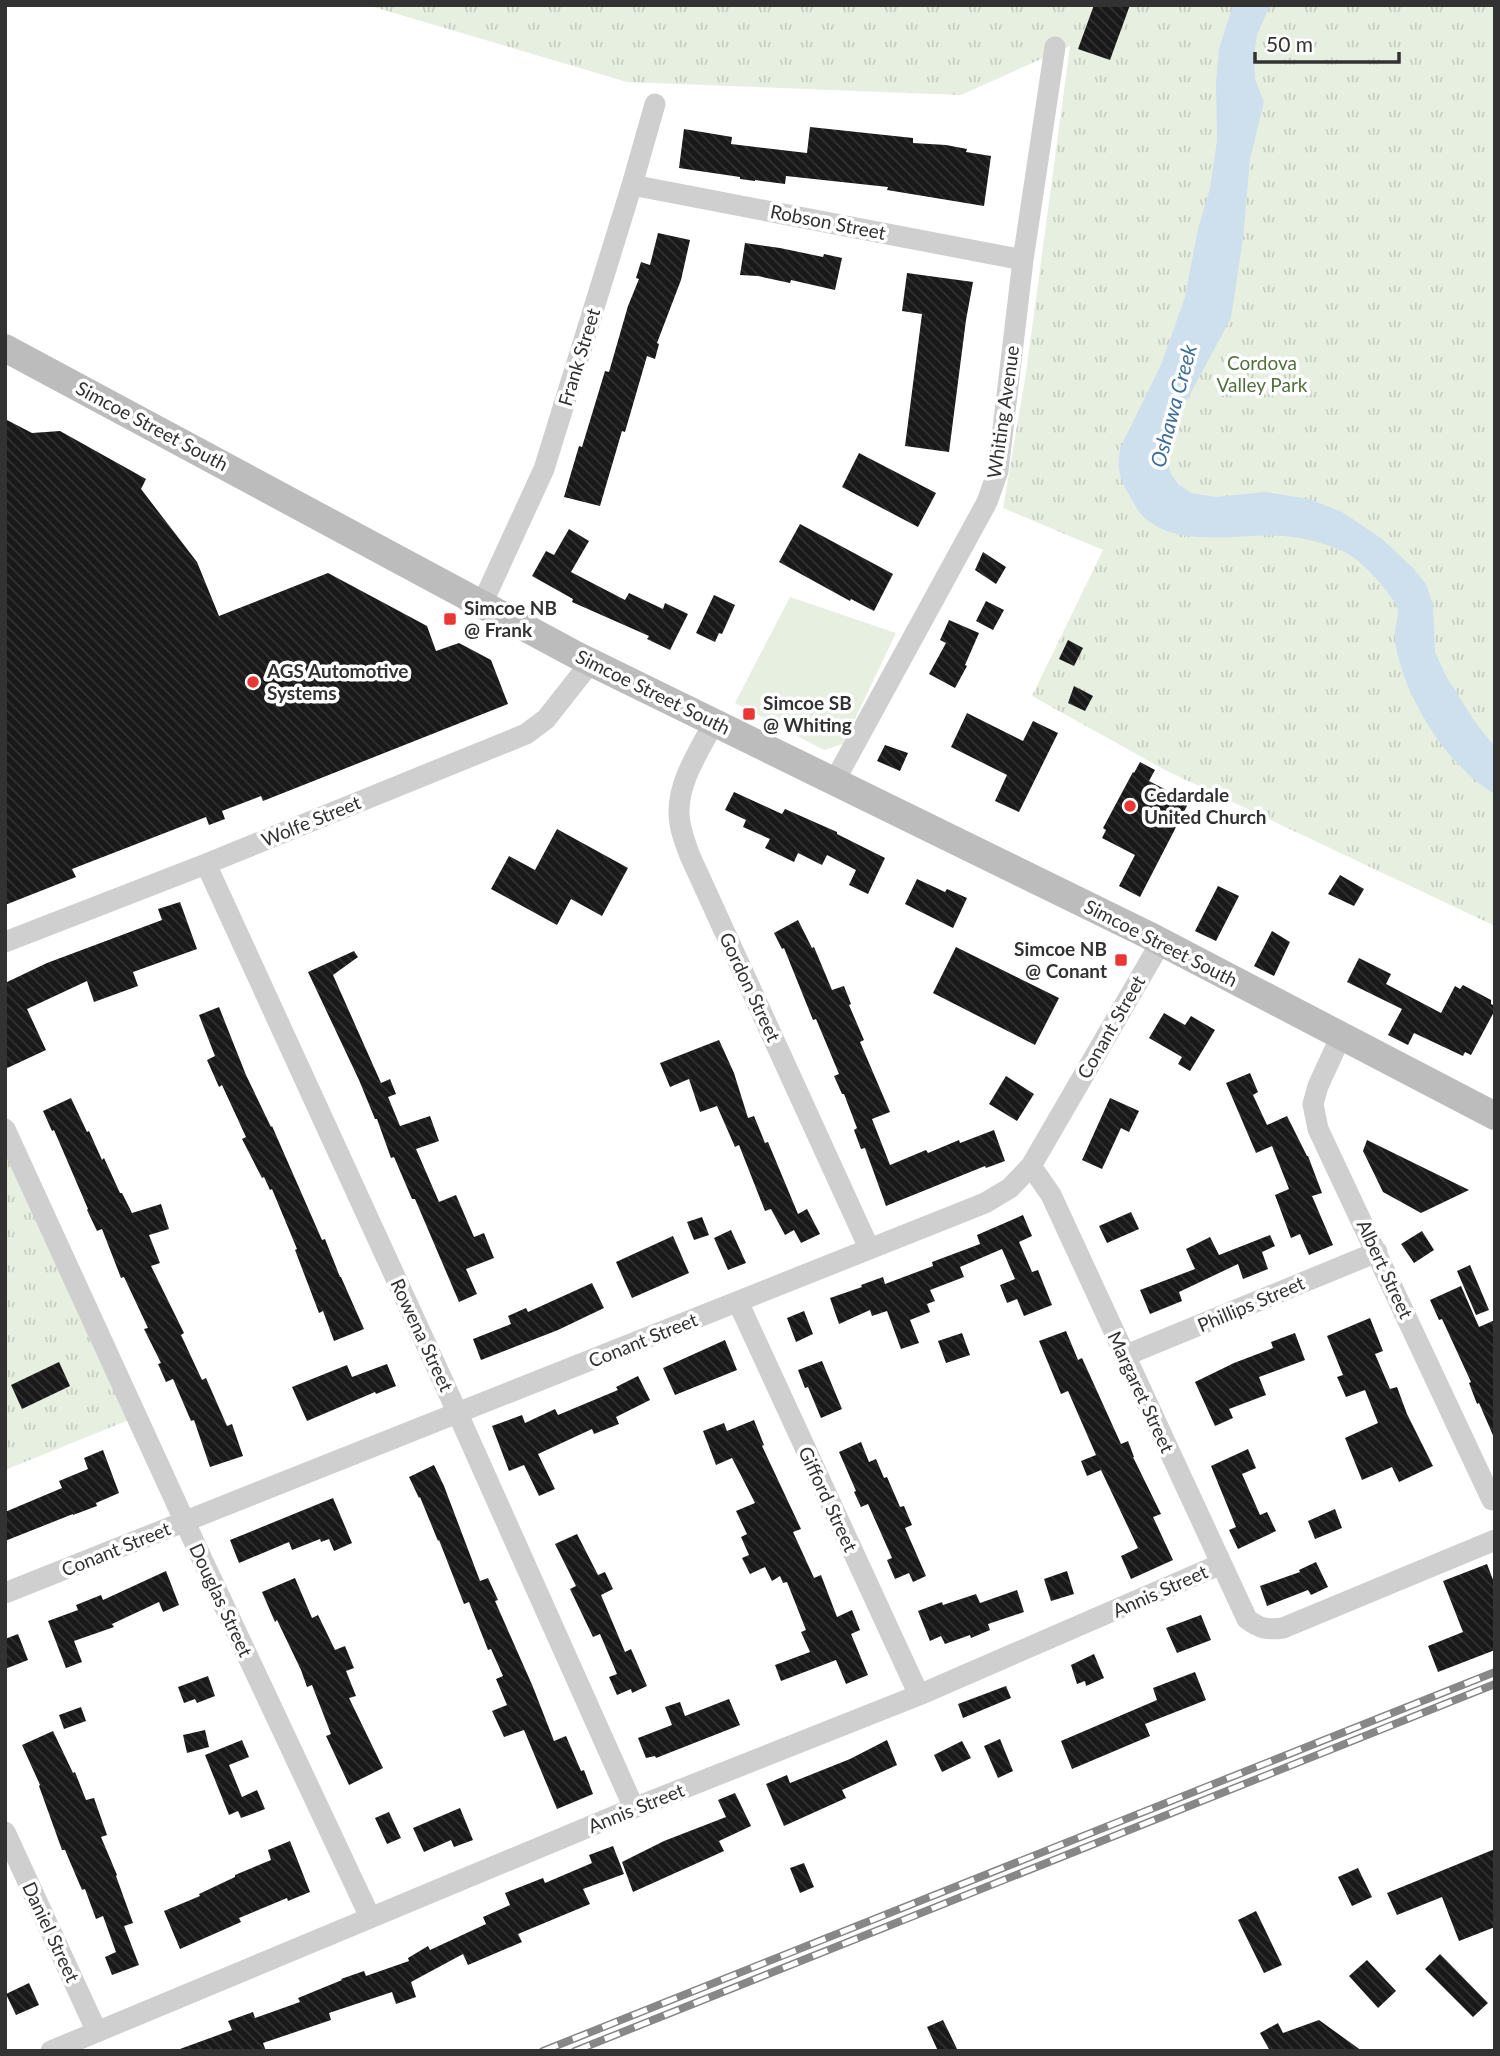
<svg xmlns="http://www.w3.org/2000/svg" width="1500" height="2056" viewBox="0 0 1500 2056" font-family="Lato,sans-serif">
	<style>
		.grass { fill: #e7efe1 }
		.park { fill: url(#park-tufts) }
		.water { fill: #cedfee }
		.building { fill: url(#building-back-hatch) }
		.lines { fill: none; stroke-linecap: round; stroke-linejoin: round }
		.minor { stroke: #cfcfcf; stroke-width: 21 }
		.secondary { stroke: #bcbcbc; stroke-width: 28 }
		.rail-casing { stroke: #878787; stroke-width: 8 }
		.rail { stroke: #fff; stroke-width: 5; stroke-dasharray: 16; stroke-linecap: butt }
		.poi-dot { fill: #e93735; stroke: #fff; stroke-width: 2.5 }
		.labels { text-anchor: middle; stroke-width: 7; stroke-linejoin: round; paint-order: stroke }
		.street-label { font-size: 19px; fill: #323232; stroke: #fff }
		.park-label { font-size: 19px; fill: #51703e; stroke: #fff }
		.poi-label { font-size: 19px; font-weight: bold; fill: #323232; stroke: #fff; text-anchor: start }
		.water-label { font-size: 21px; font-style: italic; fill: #3d6d98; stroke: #fff }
	</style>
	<defs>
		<pattern id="park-tufts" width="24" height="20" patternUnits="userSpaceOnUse" patternTransform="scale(1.75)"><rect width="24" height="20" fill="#e7efe1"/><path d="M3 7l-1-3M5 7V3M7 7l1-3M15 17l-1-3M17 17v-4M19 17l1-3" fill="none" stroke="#c7cdc2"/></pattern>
		<pattern id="building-back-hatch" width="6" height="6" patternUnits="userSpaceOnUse" patternTransform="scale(1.75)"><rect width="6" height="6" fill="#191919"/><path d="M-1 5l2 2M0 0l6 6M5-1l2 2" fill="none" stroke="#323232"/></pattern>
	</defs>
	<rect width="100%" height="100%" fill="#fff"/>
	<path class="grass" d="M790 597 896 633 843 744 824 750 735 703Z"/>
	<path class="park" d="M367 5H1495V926L1165 770 1032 696 1103 550 1003 508 1026 373 1070 46 961 95 627 82Z
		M5 1142 134 1418 5 1470Z"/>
	<path class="water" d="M1233 5H1270L1257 35 1254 56 1255 79 1264 102 1250 159 1243 238 1231 318 1180 413 1166 455 1171 474 1178 484 1191 493 1216 497 1265 492 1309 499 1342 512 1382 539 1413 568 1426 584 1433 605 1435 652 1446 676 1475 722 1495 747V794C1452 770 1413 710 1400 663 1398 655 1395 646 1395 637 1394 629 1398 619 1398 611 1396 597 1362 562 1350 555 1330 544 1307 538 1284 536 1241 532 1175 551 1141 514 1137 509 1133 502 1130 496 1119 480 1116 464 1121 446L1161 365 1185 297 1198 229 1210 188 1217 141 1216 83 1219 49Z"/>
	<path class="building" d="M1094 5H1130L1110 60 1078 49Z
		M810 127 913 138V143L946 145 967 149 966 152 991 156 984 206 887 190 888 187 786 176 785 184 755 180V181L740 179V177L679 168 684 129 732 137 731 144 807 153Z
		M658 233 690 240 681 280 657 343 659 344 655 359 647 356 625 432 622 431 600 506 564 497 579 446 582 447 605 371 609 372 628 306 639 279 636 278 641 262 650 265Z
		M745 243 780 248 823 257 824 254 842 258 835 290 791 280 790 283 758 276 740 275Z
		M907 273 973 282 966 320 949 452 905 446 922 314 902 311Z
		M5 419 32 433 60 431 146 479 141 489 197 562 219 616 328 573 427 626 436 651 459 643 491 660 508 704 263 801 261 796 222 811 225 819 209 825 206 817 72 869 76 877 5 905Z
		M859 453 936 493 918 527 842 487Z
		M800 524 893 574 874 611 851 599 850 601 779 562Z
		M569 529 589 541 571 572 625 600 629 593 663 609 665 603 688 614 670 650 647 639 649 636 572 602 573 599 532 576 546 551 554 555Z
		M983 552 1006 567 996 584 975 570Z
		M714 595 735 605 722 634 719 633 715 642 696 633Z
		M986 601 1004 610 993 630 976 621Z
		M949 620 979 633 965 665 967 666 955 688 929 674 946 643 940 640Z
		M1068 640 1083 648 1074 666 1059 659Z
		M1074 686 1093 696 1085 711 1068 703Z
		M967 713 1023 741 1033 721 1058 733 1019 812 995 801 1007 775 951 747Z
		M885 745 908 753 900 771 877 761Z
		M1140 762 1155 770 1149 781 1189 802 1140 897 1119 886 1135 855 1102 838 1106 830 1103 828 1133 772 1134 773Z
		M734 792 782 814 785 809 837 832V834L885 858 868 894 849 885 856 870 827 855 822 865 798 853 794 862 765 848 770 839 743 827 746 820 725 810Z
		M557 829 628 868 602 916 571 899 557 925 491 889 509 856 535 870Z
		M1340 875 1364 889 1354 906 1328 894Z
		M917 879 945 892 947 889 967 898 953 928 905 904Z
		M1218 886 1239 896 1216 941 1195 931Z
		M180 902 197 949 133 972 138 986 94 1002 87 981 27 1009 46 1050 5 1069V983L47 963 162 920 158 909Z
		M798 920 812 948 814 947 832 990 844 986 851 1004 849 1005 864 1040 860 1042 890 1112 872 1119 890 1165 926 1150 928 1153 959 1140 960 1143 994 1130 1005 1161 986 1168 985 1166 886 1206 865 1148 861 1149 854 1130 857 1128 844 1094H842L834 1076 839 1074 816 1019 813 1020 784 948 782 949 774 933Z
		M1272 931 1290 942 1274 976 1254 966Z
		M956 947 1059 998 1035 1045 933 993Z
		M354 951 358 957 333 975 381 1083 390 1079 396 1094 388 1097 400 1126 430 1116 439 1141 416 1149 439 1202 456 1195 474 1237 484 1233 494 1258 466 1269 477 1294 459 1302 415 1199H412L394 1157 391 1158 377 1119H375L359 1080 308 972Z
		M1359 958 1391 974 1386 984 1441 1013 1455 986 1460 989 1463 985 1491 1000V1004L1495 1006V1010L1471 1055 1465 1052 1463 1056 1414 1033 1408 1045 1388 1035 1402 1009 1347 982Z
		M219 1007 246 1075 271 1127 272 1126 322 1240 325 1239 340 1277H341L364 1329 334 1341 323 1311 319 1313 295 1250 297 1249 272 1189 270 1190 264 1177 262 1178 242 1139 246 1137 222 1085 219 1087 207 1060 215 1056 199 1015Z
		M1164 1013 1185 1025 1191 1016 1215 1030 1190 1071 1178 1064 1182 1057 1149 1038Z
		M719 1040 734 1073 748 1118 754 1116 765 1143 768 1142 798 1214 807 1209 820 1234 801 1243 794 1230 785 1235 771 1209 765 1211 739 1145 735 1147 717 1106 700 1112 689 1079 670 1087 660 1063Z
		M1250 1073 1258 1092 1253 1095 1267 1125 1287 1116 1307 1156H1308L1322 1193 1312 1196 1333 1245 1309 1255 1300 1234 1291 1238 1275 1195 1289 1189 1272 1146 1256 1153 1226 1083Z
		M1006 1076 1034 1094 1017 1121 989 1104Z
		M71 1098 87 1132 89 1131 102 1160 104 1158 120 1193H122L132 1213 161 1204 169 1229 149 1235 160 1263 151 1266 184 1333 181 1335 202 1380 206 1378 227 1426 232 1424 243 1456 210 1467 194 1420 191 1421 173 1379 166 1382 158 1364 161 1363 144 1329 148 1328 124 1277 121 1278 102 1229 97 1231 87 1210 88 1209 54 1130 52 1131 43 1111Z
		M1110 1098 1139 1111 1129 1132 1121 1128 1102 1169 1082 1160Z
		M1367 1140 1469 1190 1421 1213 1383 1192 1363 1151Z
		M1131 1212 1139 1229 1107 1243 1099 1226Z
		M1023 1215 1032 1236 1019 1242 1032 1272 1038 1270 1052 1305 1024 1316 1017 1299 1007 1303 1000 1285 1015 1279 1002 1249 960 1267 964 1277 930 1290 935 1301 927 1304 930 1312 910 1320 919 1343 901 1349 887 1311 872 1316 870 1310 839 1324 830 1298 862 1287 861 1285 883 1277 885 1284 933 1266 932 1262 980 1244 977 1235Z
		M702 1217 709 1235 694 1240 687 1222Z
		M731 1230 746 1263 728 1270 714 1238Z
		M1422 1231 1434 1250 1414 1263 1401 1244Z
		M1270 1235 1275 1246 1262 1252 1268 1269 1243 1279 1238 1264 1179 1292 1182 1301 1150 1314 1140 1290 1195 1269 1186 1249 1210 1237 1219 1255Z
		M673 1236 689 1273 632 1298 616 1262Z
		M1470 1265 1489 1310 1476 1315 1457 1271Z
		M592 1283 604 1308 558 1330 481 1360 473 1339 511 1324 508 1316 526 1308 528 1312Z
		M1461 1286 1479 1327 1495 1320V1440L1479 1403 1477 1404 1469 1383 1471 1382 1442 1319 1439 1320 1430 1300Z
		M804 1311 813 1334 796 1342 787 1318Z
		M1370 1318 1383 1351 1375 1354 1390 1389 1397 1387 1407 1414 1433 1466 1399 1482 1392 1467 1362 1480 1345 1438 1378 1423 1365 1390 1346 1397 1337 1377 1343 1375 1327 1336Z
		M1066 1331 1078 1360 1082 1358 1121 1444 1128 1441 1134 1457H1133L1161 1514 1153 1517 1173 1560 1131 1579 1121 1556 1138 1548 1101 1470 1087 1476 1081 1461 1096 1455 1068 1391 1061 1394 1039 1341Z
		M962 1333 970 1355 946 1363 938 1341Z
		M1295 1333 1305 1360 1259 1377 1266 1395 1229 1409 1233 1418 1215 1426 1195 1382 1234 1363 1273 1348 1271 1342Z
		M725 1340 737 1370 675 1395 663 1368Z
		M822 1361 842 1409 821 1418 808 1387 805 1388 798 1370Z
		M59 1362 70 1386 22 1409 11 1385Z
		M387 1364 396 1386 376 1394 375 1392 307 1421 292 1387 347 1365 352 1377Z
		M638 1376 650 1400 616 1417 619 1424 594 1434 592 1429 538 1454 555 1489 539 1496 524 1465 509 1471 492 1426 522 1415 525 1423 555 1409 558 1415 618 1390 616 1387Z
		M754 1420 764 1445 762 1446 801 1529 793 1532 814 1578 821 1575 837 1617 852 1610 860 1630 851 1634 868 1675 846 1684 836 1660 781 1681 775 1665 810 1652 801 1632 806 1630 787 1582 783 1583 780 1576 772 1581 765 1567 750 1574 742 1558 749 1555 741 1537 747 1534 736 1511 755 1503 732 1458 716 1465 703 1431 724 1423 727 1431Z
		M861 1442 869 1462 876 1459 884 1478 887 1477 900 1507 904 1506 912 1525 905 1528 926 1576 913 1582 909 1573 895 1579 887 1560 892 1558 868 1504 861 1507 854 1492 856 1491 839 1452Z
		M1248 1449 1256 1468 1242 1474 1260 1515 1267 1512 1276 1531 1238 1549 1229 1530 1236 1527 1211 1466Z
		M103 1450 119 1493 96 1503 97 1506 73 1515V1514L5 1541V1512L62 1488 59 1481 88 1469 84 1458Z
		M434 1465 444 1486 480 1581 488 1578 498 1600 495 1601 533 1687 554 1741 566 1736 581 1771 584 1770 593 1794 557 1809 524 1730 504 1737 492 1711 507 1705 496 1679 503 1676 491 1649 488 1650 469 1602 464 1604 439 1540 438 1541 420 1497 419 1498 409 1477Z
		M333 1498 352 1543 334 1551 329 1539 321 1542 320 1539 292 1550 289 1542 239 1563 230 1540Z
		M1335 1509 1342 1528 1315 1539 1308 1521Z
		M577 1534 598 1575 605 1572 613 1589 601 1595 625 1652 631 1649 647 1686 632 1693 631 1689 617 1695 609 1677 617 1674 600 1634 593 1637 570 1589 576 1586 555 1544Z
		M1316 1562 1328 1587 1311 1595 1308 1590 1267 1606 1260 1586 1300 1572 1299 1570Z
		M1487 1564 1495 1585V1650L1438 1672 1428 1646 1463 1632 1443 1581Z
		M166 1571 179 1605 163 1612 159 1602 112 1624 114 1627 74 1641 82 1662 66 1668 48 1621 78 1610 76 1605 101 1595 103 1600Z
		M1067 1571 1074 1594 1051 1601 1044 1579Z
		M295 1578 312 1618 318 1615 335 1650 345 1646 354 1668 346 1671 356 1696 349 1698 383 1768 349 1785 326 1736 331 1734 312 1685 307 1687 301 1670 277 1620 275 1622 262 1592Z
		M1017 1590 1024 1612 988 1624 990 1630 971 1638 970 1635 945 1644 941 1636 930 1641 918 1611 942 1602 943 1605 976 1594 980 1603Z
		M1201 1615 1211 1640 1177 1653 1166 1628Z
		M18 1634 28 1660 5 1669V1639Z
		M1094 1654 1104 1678 1086 1686 1085 1681 1077 1684 1071 1665Z
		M1195 1672 1206 1700 1145 1724 1150 1736 1072 1769 1061 1741 1157 1700 1153 1688Z
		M208 1676 215 1696 197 1703 195 1699 184 1703 178 1687Z
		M1006 1686 1011 1698 963 1718 958 1704Z
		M729 1699 740 1725 656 1758 655 1756 646 1758 638 1738 672 1725 665 1707 680 1702 685 1716Z
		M81 1707 86 1721 64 1729 59 1715Z
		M205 1730 209 1747 187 1753 183 1735Z
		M53 1731 73 1773 75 1772 86 1800 94 1798 107 1835 101 1837 117 1875 116 1876 133 1923 124 1926 139 1965 112 1975 105 1957 116 1952 103 1916 96 1919 85 1889 82 1890 65 1850H62L39 1786 40 1785 22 1745Z
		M1000 1739 1013 1771 998 1778 984 1746Z
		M242 1740 249 1757 229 1765 242 1797 257 1790 265 1809 241 1818 238 1811 229 1815 205 1755Z
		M887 1740 897 1765 842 1790 846 1798 784 1826 766 1784 787 1775 790 1783 850 1759Z
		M962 1741 971 1758 942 1772 934 1755Z
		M735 1793 751 1826 719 1841 724 1851 633 1892 622 1862 664 1841 726 1817 718 1800Z
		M460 1808 473 1840 454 1847 451 1840 424 1852 413 1828Z
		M389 1812 401 1838 387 1844 375 1818Z
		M290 1841 310 1892 288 1901 287 1898 239 1918 241 1922 180 1949 164 1911 200 1896 199 1894 235 1877V1875L271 1860 268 1850Z
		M613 1846 624 1874 583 1889 590 1904 518 1934 522 1942 468 1965 463 1954 411 1982 416 1997 396 2004 392 1992 329 2013 331 2020 263 2043 266 2051H181L180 2049 232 2030 228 2021 253 2012 255 2018 300 2002 298 1998 342 1980 341 1979 364 1971 366 1976 409 1961 408 1958 428 1946 430 1950 486 1924 483 1917 510 1905 505 1893 543 1878 545 1883 592 1863 589 1855Z
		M1495 1849V1927L1459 1941 1442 1897 1397 1915 1387 1893Z
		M804 1863 814 1887 800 1893 790 1868Z
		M1358 1868 1372 1897 1352 1906 1338 1877Z
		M1256 1911 1282 1965 1264 1973 1238 1920Z
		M1440 1954 1488 2003 1473 2017 1425 1969Z
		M1367 1960 1396 1991 1378 2008 1349 1976Z
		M29 1983 39 2005 16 2015 6 1994Z
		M943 2020 958 2051H938L927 2027Z
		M1319 2020 1362 2051H1270L1260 2033 1278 2023 1283 2033Z"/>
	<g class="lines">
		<path class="minor" d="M632 185 1023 260
			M482 604 544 469 632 185 655 104
			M714 722C700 750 678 781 679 813 679 828 685 842 690 856L869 1248
			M834 782 987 502 998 471 1023 260 1055 47
			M206 864 458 1414 634 1808
			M5 942 206 864 526 734 546 719 591 662
			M1341 1036 1318 1086 1313 1104 1318 1129 1492 1500
			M5 1129 195 1544 370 1917
			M1031 1166 1051 1195 1247 1619C1260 1629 1268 1630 1283 1628L1495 1540
			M738 1302 919 1695
			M1124 1356 1377 1252
			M5 1593 985 1203 1010 1188 1031 1166 1161 942
			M5 1832 97 2032
			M51 2051 634 1808 919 1695 1221 1564"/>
		<path class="secondary" d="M5 348 576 655 1148 935 1495 1116"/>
		<defs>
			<path id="rail" d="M543 2051 1495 1672
				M575 2051 1495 1684"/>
		</defs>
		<use href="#rail" class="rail-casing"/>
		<use href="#rail" class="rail"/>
	</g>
	<g class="poi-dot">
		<rect x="443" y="612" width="14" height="14" rx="3.5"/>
		<circle cx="253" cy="682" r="7"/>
		<rect x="742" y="707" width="14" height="14" rx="3.5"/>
		<circle cx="1130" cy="806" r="7"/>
		<rect x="1114" y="953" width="14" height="14" rx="3.5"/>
	</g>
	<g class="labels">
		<g class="street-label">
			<text transform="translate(828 222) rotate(11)" y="7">Robson Street</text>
			<text transform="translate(579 357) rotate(-73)" y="7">Frank Street</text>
			<text transform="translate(1003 412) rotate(-82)" y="7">Whiting Avenue</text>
			<text transform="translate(152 426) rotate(28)" y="7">Simcoe Street South</text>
			<text transform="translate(653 692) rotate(26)" y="7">Simcoe Street South</text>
			<text transform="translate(311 821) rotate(-22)" y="7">Wolfe Street</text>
			<text transform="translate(1161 943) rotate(27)" y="7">Simcoe Street South</text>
			<text transform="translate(750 987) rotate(65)" y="7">Gordon Street</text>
			<text transform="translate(1111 1027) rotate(-60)" y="7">Conant Street</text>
			<text transform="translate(1385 1269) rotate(65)" y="7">Albert Street</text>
			<text transform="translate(1251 1304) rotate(-23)" y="7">Phillips Street</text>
			<text transform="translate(422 1335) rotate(65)" y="7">Rowena Street</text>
			<text transform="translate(643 1340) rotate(-22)" y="7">Conant Street</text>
			<text transform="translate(1141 1392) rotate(65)" y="7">Margaret Street</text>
			<text transform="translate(828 1499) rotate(65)" y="7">Gifford Street</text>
			<text transform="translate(116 1549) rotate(-22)" y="7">Conant Street</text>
			<text transform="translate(1160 1591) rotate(-24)" y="7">Annis Street</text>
			<text transform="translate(221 1600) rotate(65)" y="7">Douglas Street</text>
			<text transform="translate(636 1808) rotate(-22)" y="7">Annis Street</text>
			<text transform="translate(51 1932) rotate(65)" y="7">Daniel Street</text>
		</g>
		<g class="park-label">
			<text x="1262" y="370">Cordova<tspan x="1262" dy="22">Valley Park</tspan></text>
		</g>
		<g class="poi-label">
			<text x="464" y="615">Simcoe NB<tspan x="464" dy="22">@ Frank</tspan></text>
			<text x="267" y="678">AGS Automotive<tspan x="267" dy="22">Systems</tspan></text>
			<text x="763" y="710">Simcoe SB<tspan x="763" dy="22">@ Whiting</tspan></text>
			<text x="1144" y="802">Cedardale<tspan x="1144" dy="22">United Church</tspan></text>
			<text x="1107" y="956" text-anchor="end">Simcoe NB<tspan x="1107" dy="22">@ Conant</tspan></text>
		</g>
		<g class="water-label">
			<text transform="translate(1174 406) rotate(-75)" y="7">Oshawa Creek</text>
		</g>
	</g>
	<rect width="1500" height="2056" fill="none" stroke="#323232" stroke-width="14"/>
	<path d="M1255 52v10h144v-10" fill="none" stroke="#323232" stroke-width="3.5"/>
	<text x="1266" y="52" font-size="21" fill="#323232" stroke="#ffffff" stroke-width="5" paint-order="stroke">50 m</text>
</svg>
